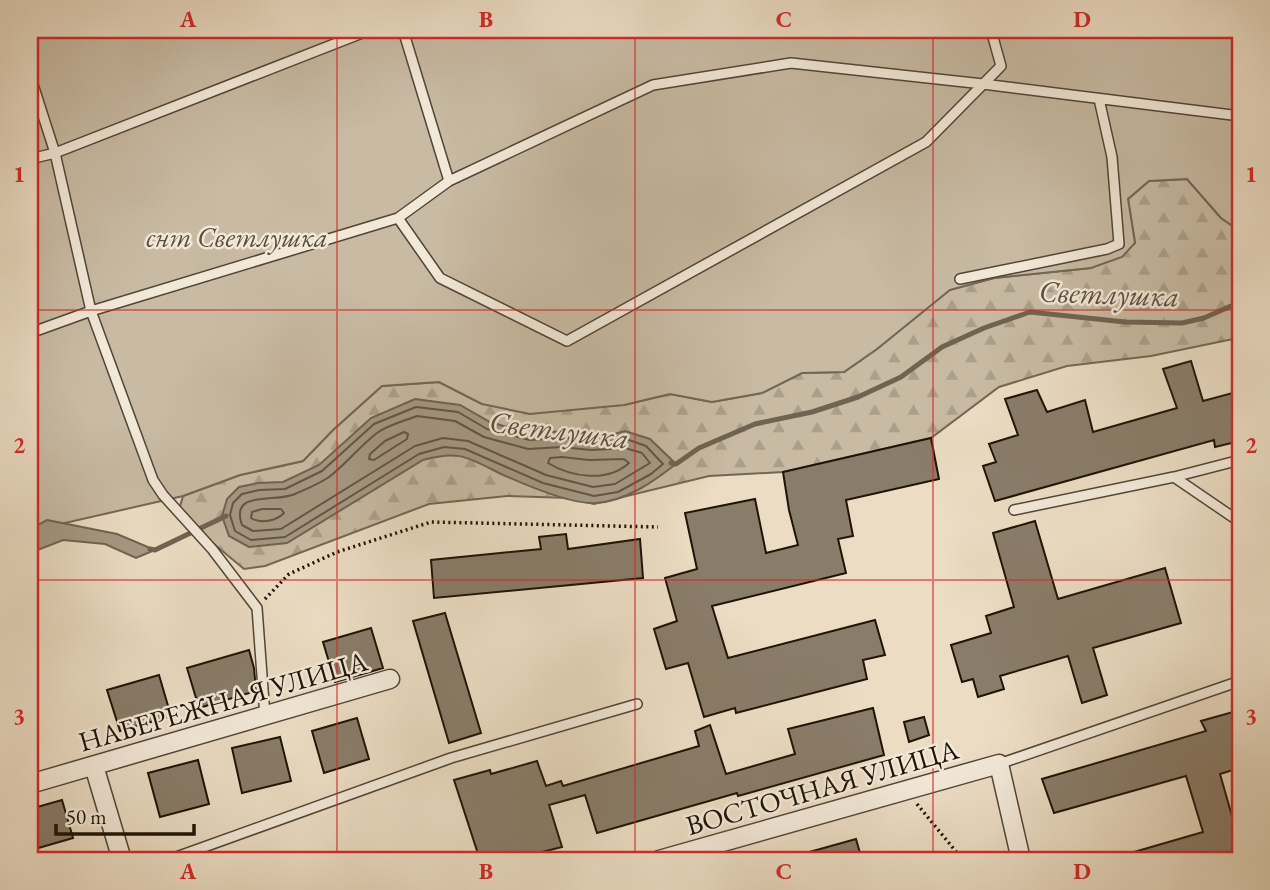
<svg xmlns="http://www.w3.org/2000/svg" width="1270" height="890" viewBox="0 0 1270 890" font-family="'EB Garamond',serif">
	<style>
		.forest { fill: url(#forest-firs); stroke: #736755; stroke-width: 2 }
		.garden { fill: #c8baa3; stroke: #736755; stroke-width: 2 }
		.water { fill: #a59883; stroke: #6f6351; stroke-width: 2 }
		.lines { fill: none; stroke-linecap: round; stroke-linejoin: round }
		.shore { stroke: #625645; stroke-width: 2 }
		.stream { stroke: #6f6351; stroke-width: 5 }
		.building { fill: #897c69; stroke: #1e1407; stroke-width: 2 }
		.lane-casing { stroke: #514636; stroke-width: 12 }
		.street-casing { stroke: #514636; stroke-width: 21 }
		.path { stroke: #1e1407; stroke-width: 3.5; stroke-dasharray: 2 3.5; stroke-linecap: butt }
		.lane { stroke: #f2e8d8; stroke-width: 9 }
		.street { stroke: #f2e8d8; stroke-width: 18 }
		.grid { fill: none; stroke: #d62828; stroke-width: 2; stroke-opacity: 0.55 }
		.labels { text-anchor: middle; stroke-width: 5; stroke-linejoin: round; paint-order: stroke }
		.park-label { font-size: 28px; font-style: italic; fill: #5a4e3e; stroke: #f2e8d8 }
		.street-label { font-size: 28px; fill: #1e1407; stroke: #f2e8d8 }
		.water-label { font-size: 30px; font-style: italic; fill: #5b4f3f; stroke: #f2e8d8 }
		.neatline { fill: none; stroke: #d62828; stroke-width: 2.5 }
		.grid-label { font-size: 23px; text-anchor: middle; font-weight: bold; fill: #d62828 }
	</style>
	<defs>
		<pattern id="forest-firs" width="22" height="20" patternUnits="userSpaceOnUse" patternTransform="scale(1.75)"><rect width="22" height="20" fill="#c8baa3"/><path d="M5 1l3.5 6h-7zM16 11l3.5 6h-7z" fill="#ab9f8b"/></pattern>
	</defs>
	<rect width="100%" height="100%" fill="#ebdcc3"/>
	<filter id="stains"><feTurbulence type="fractalNoise" baseFrequency=".00286" numOctaves="4"/><feColorMatrix values="0 0 0 0 .2 0 0 0 0 .09 0 0 0 0 .02 0 0 0 .5 -.17"/></filter>
	<radialGradient id="worn" r=".72"><stop offset=".6" stop-color="#630" stop-opacity="0"/><stop offset="1" stop-color="#630" stop-opacity=".3"/></radialGradient>
	<path class="forest" d="M1187 179 1221 218 1240 231V340L1233 339 1151 356 1067 366 999 387 931 438 783 472 709 476 594 504 569 498 507 496 429 504 265 566 244 569 196 529 179 510 183 496 240 475 303 461 333 430 382 386 439 382 482 404 582 407 624 405 670 394 712 402 762 393 802 373 844 372 877 349 949 290 994 278 1091 268 1135 243 1128 199 1149 181Z"/>
	<path class="garden" d="M30 30H1240V231L1221 218 1187 179 1149 181 1128 199 1135 243 1122 257 1091 268 994 278 950 290 877 349 844 372 802 373 762 393 712 402 670 394 624 405 530 414 482 404 439 382 382 386 333 430 303 461 240 475 183 496 30 531Z"/>
	<path class="water" d="M415 399 460 405 490 422 531 434 562 431 590 434H614L625 431 650 439 676 464C653 482 626 501 596 503 572 505 521 483 499 473 467 457 459 450 423 460L287 543 249 547 229 536 222 516 227 499 239 487 258 483 283 482 319 465 371 418Z
		M47 520 117 534 155 550 136 558 105 544 63 540 30 553V529Z"/>
	<g class="lines">
		<path class="shore" d="M416 407 458 412 487 429 530 440 562 438 614 441 626 439 646 446 663 464 651 474 618 492 594 496 543 483 465 449 444 447 419 454 285 537 251 540 235 531 230 515 233 503 242 494 259 490 285 489 322 471 374 424Z
			M417 416 455 421 484 437 528 449 562 447 591 450 625 448 642 453 650 463 615 484 593 487 546 475 468 441 443 438 415 446 281 529 253 531 242 525C229 489 277 503 295 494 306 489 319 484 329 477 346 464 360 446 377 433 388 425 404 421 417 416Z
			M404 432 408 434 407 439 374 460 369 459 370 454 385 441Z
			M562 457 589 460 624 459 629 463C607 483 571 477 548 463L550 458Z
			M262 509H281L284 513C276 521 261 524 251 518L252 512Z"/>
		<path class="stream" d="M671 463 676 464 699 448 755 424 812 412 858 397 901 377 942 347 984 328 1030 312 1125 322 1182 323 1204 318 1240 302
			M150 549 155 550 226 516"/>
	</g>
	<path class="building" d="M1191 361 1203 401 1240 391V441L1215 447 1214 440 995 501 983 466 996 462 989 444 1018 435 1005 399 1037 390 1047 412 1085 400 1093 432 1177 408 1163 369Z
		M931 438 939 479 846 500 853 536 838 539 846 573 712 606 728 658 875 620 885 655 863 660 867 679 736 713 735 708 704 717 688 663 666 669 654 629 677 621 665 578 697 569 685 513 755 499 766 553 798 545 789 510 783 472Z
		M1035 521 1058 599 1165 568 1181 623 1093 648 1107 695 1082 703 1068 656 1000 676 1004 689 978 697 973 679 962 682 951 645 991 633 986 616 1014 607 993 533Z
		M566 534 568 549 640 539 643 578 434 598 431 560 541 549 539 537Z
		M445 613 481 733 449 743 413 621Z
		M371 628 383 668 335 682 323 642Z
		M249 650 254 668 256 691 199 708 187 668Z
		M159 675 171 716 120 731 107 690Z
		M873 708 884 755 738 796 737 793 597 833 585 795 549 805 562 847 518 858 519 860H480L454 780 490 770 491 774 537 761 546 786 561 781 563 786 699 746 695 731 710 725 726 774 795 754 788 729Z
		M1240 710V768L1220 774 1234 823 1240 822V860H1120V856L1203 832 1186 776 1054 813 1042 779 1206 731 1201 721Z
		M924 717 929 735 909 742 904 722Z
		M357 718 369 759 324 773 312 731Z
		M280 737 291 781 242 793 232 748Z
		M198 760 209 804 160 817 148 773Z
		M62 800 73 838 35 849 30 831V809Z
		M856 839 862 860H796L795 856Z"/>
	<g class="lines">
		<defs>
			<path id="lane" d="M403 30 449 181
				M30 75 55 153 91 311 153 480 163 495 212 549 257 608 265 716
				M30 159 55 153 370 30
				M398 218 440 278 567 341 926 142 1001 66 991 30
				M960 279 1107 249 1119 244 1112 157 1099 99
				M30 333 91 311 398 218 449 181 653 85 791 63 983 84 1240 116
				M1174 477 1240 522
				M1014 510 1174 477 1240 460
				M999 764 1240 681
				M168 860 451 758 637 704"/>
			<path id="street" d="M94 766 122 860
				M30 784 390 679
				M659 860 999 764 1021 860"/>
		</defs>
		<use href="#lane" class="lane-casing"/>
		<use href="#street" class="street-casing"/>
		<path class="path" d="M265 599 289 574 337 552 431 522 658 527
			M917 804 963 860"/>
		<use href="#lane" class="lane"/>
		<use href="#street" class="street"/>
	</g>
	<path class="grid" d="M337 30V860M635 30V860M933 30V860M30 310H1240M30 580H1240"/>
	<g class="labels">
		<g class="park-label">
			<text x="237" y="247">снт Светлушка</text>
		</g>
		<g class="street-label">
			<text transform="translate(223 701) rotate(-16)" y="10">НАБЕРЕЖНАЯ УЛИЦА</text>
			<text transform="translate(822 787) rotate(-16)" y="10">ВОСТОЧНАЯ УЛИЦА</text>
		</g>
		<g class="water-label">
			<text transform="translate(1109 294) rotate(2)" y="10">Светлушка</text>
			<text transform="translate(559 430) rotate(7)" y="10">Светлушка</text>
		</g>
	</g>
	<rect width="1270" height="890" fill="none" stroke="#ebdcc3" stroke-width="77"/>
	<path d="M56 824v10h138v-10" fill="none" stroke="#1e1407" stroke-width="3.5"/>
	<text x="66" y="824" font-size="21" fill="#1e1407" stroke="#f2e8d8" stroke-width="5" paint-order="stroke">50 m</text>
	<rect x="38" y="38" width="1194" height="814" class="neatline"/>
	<g class="grid-label">
		<text x="188" y="27">A</text>
		<text x="486" y="27">B</text>
		<text x="784" y="27">C</text>
		<text x="1082" y="27">D</text>
		<text x="19" y="182">1</text>
		<text x="1251" y="182">1</text>
		<text x="19" y="453">2</text>
		<text x="1251" y="453">2</text>
		<text x="19" y="724">3</text>
		<text x="1251" y="724">3</text>
		<text x="188" y="879">A</text>
		<text x="486" y="879">B</text>
		<text x="784" y="879">C</text>
		<text x="1082" y="879">D</text>
	</g>
	<rect width="100%" height="100%" filter="url(#stains)"/>
	<rect width="100%" height="100%" fill="url(#worn)"/>
</svg>
